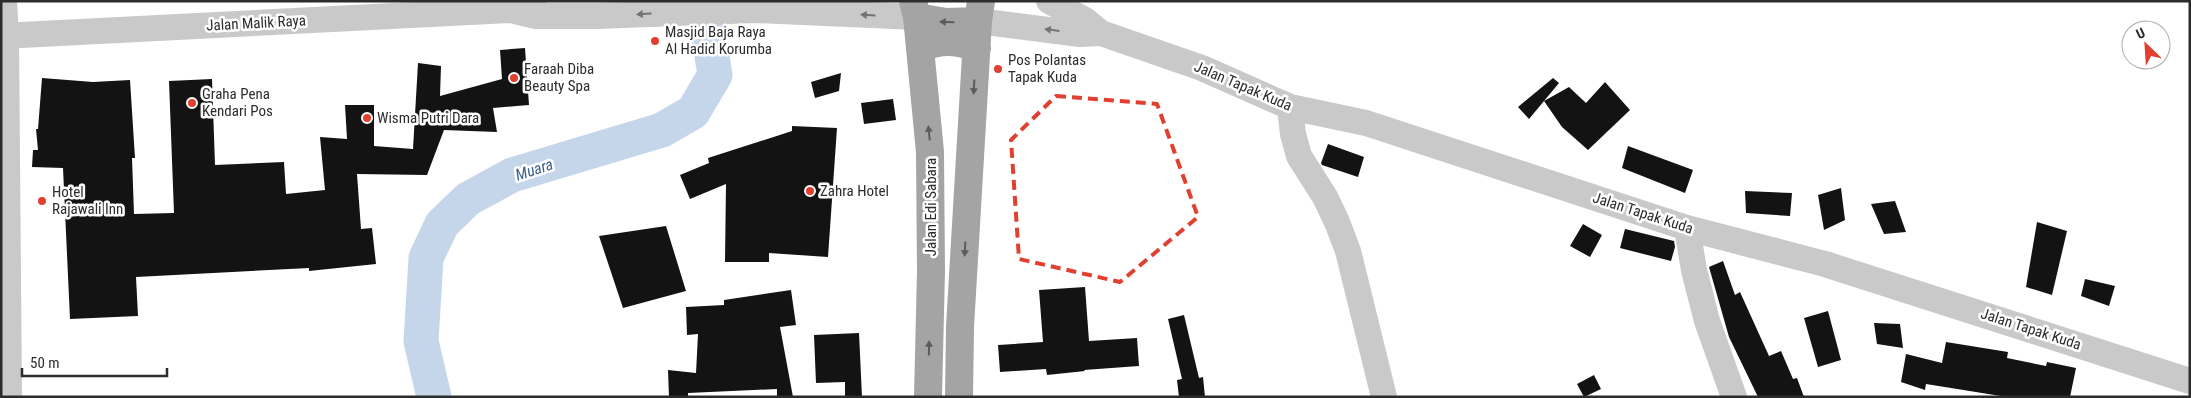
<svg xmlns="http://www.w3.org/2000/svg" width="2191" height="398" viewBox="0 0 2191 398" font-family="'Roboto Condensed',sans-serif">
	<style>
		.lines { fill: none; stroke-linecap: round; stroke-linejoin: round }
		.river { stroke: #c6d6ea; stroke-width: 35 }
		.building { fill: #131313 }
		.minor { stroke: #c9c9c9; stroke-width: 26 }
		.major { stroke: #a4a4a4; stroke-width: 28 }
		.oneway { fill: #737373 }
		.oneway2 { fill: #5c5c5c }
		.marked { fill: none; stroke: #e14031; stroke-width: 4; stroke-dasharray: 10 6; stroke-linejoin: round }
		.poi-dot { fill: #e14031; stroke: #fff; stroke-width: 2 }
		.labels { text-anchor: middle; stroke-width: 5; stroke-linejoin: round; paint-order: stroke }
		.street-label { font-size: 15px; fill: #2c2c2c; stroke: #fff }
		.poi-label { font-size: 15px; fill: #2c2c2c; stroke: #fff; text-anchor: start }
		.water-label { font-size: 16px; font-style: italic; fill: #3d618c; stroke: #fff }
	</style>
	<rect width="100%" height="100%" fill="#fff"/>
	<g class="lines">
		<path class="river" d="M434 397 421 341 426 258 442 224 468 199 512 175 662 130 693 112 715 75 703 1"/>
	</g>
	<path class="building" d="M525 48 529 105 493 108 497 132 444 130 427 175 357 174 361 229 372 228 376 264 309 271V268L136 277 138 316 70 319 63 168 32 167 33 150H38L36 129H38L42 78 93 82 130 80 135 158H132L134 214 174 213 169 81 212 79 215 165 284 162 286 194 325 190 320 137 347 139 345 105H374V146L413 149 418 63 441 66 440 96 502 79 500 50Z
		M841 73 839 91 815 98 811 82Z
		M1553 78 1559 83 1529 119 1518 107Z
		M1605 82 1630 110 1588 150 1562 127 1544 101 1569 87 1586 103Z
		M893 99 896 120 864 124 861 103Z
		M792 126 837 128 828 257 769 253V262H725L726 184 690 199 680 175 709 163 708 158 792 131Z
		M1328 144 1364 157 1358 177 1322 165 1321 163Z
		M1628 146 1693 170 1685 193 1622 168Z
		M1841 188 1845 220 1824 230 1818 195Z
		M1745 191 1792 193 1790 216 1746 213Z
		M1895 201 1906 232 1884 234 1871 204Z
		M2037 222 2067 231 2052 295 2026 287Z
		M1583 224 1602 235 1590 257 1570 246Z
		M666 226 686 291 623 308 599 236Z
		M1625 229 1674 241 1675 247 1671 261 1620 248Z
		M1723 261 1735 295 1740 292 1769 356 1781 351 1793 379 1797 378 1804 397H1758L1729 337 1709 267Z
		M2085 279 2115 286 2109 306 2081 296Z
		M1085 287 1089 341 1137 338 1139 366 1084 370 1085 371 1047 375 1046 369 1000 372 998 345 1043 342 1039 290Z
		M791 290 796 325 780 327 793 397H777V389L688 393V397H669L668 370 696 373 698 334 687 335 686 307 724 305V300Z
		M1828 311 1841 360 1818 367 1804 318Z
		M1184 315 1199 378 1203 377 1205 397H1179L1177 380 1182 379 1168 319Z
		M1874 323 1900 324 1903 348 1877 344Z
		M859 333 862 397H845V382L816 383 814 335Z
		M1946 342 2008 352 2007 358 2046 366 2047 362 2076 368 2070 397H2007L1926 384 1925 390 1901 382 1906 354 1942 363Z
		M1594 375 1601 389 1584 397 1577 384Z"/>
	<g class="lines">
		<path class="minor" d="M4 1 6 36 9 397
			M1049 1 1085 20 1101 33
			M511 10 536 16H597L755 10 917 17
			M978 21 1080 34 1101 33 1202 68 1290 107 1366 123 1687 228 1825 264 2190 381
			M1 36 511 10 534 1
			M1290 107 1293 134 1299 156 1325 197 1337 222 1348 251 1384 397
			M1687 228 1694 270 1707 321 1734 397"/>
		<path class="major" d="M913 1 917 17 930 152 931 271 928 397
			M917 17 946 22 978 21
			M920 48C942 40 954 40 977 48
			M959 397 960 327 978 21 981 1"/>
	</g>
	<defs><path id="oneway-solid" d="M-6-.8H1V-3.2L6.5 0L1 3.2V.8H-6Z" transform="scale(1.25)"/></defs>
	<g class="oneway">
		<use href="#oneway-solid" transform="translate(644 14) rotate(177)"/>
		<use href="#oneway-solid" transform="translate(868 15) rotate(-177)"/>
		<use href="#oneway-solid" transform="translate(1052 30) rotate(-173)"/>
	</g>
	<g class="oneway2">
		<use href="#oneway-solid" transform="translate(947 22) rotate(-178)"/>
		<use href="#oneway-solid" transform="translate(974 87) rotate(93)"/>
		<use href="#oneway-solid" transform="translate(929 133) rotate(-96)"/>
		<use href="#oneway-solid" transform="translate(965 249) rotate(93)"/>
		<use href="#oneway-solid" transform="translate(929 348) rotate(-89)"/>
	</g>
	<path class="marked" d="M1056 96 1157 104 1198 217 1120 282 1019 259 1011 140Z"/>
	<g class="poi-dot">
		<circle cx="655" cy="41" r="5"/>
		<circle cx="998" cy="69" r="5"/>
		<circle cx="514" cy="78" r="5"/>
		<circle cx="192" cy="103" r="5"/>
		<circle cx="367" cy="118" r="5"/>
		<circle cx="810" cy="191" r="5"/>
		<circle cx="42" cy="201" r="5"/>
	</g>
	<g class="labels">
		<g class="street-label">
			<text transform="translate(256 23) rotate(-3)" y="5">Jalan Malik Raya</text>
			<text transform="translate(1243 86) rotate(23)" y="5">Jalan Tapak Kuda</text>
			<text transform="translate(931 207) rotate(-90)" y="5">Jalan Edi Sabara</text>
			<text transform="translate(1643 213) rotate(18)" y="5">Jalan Tapak Kuda</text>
			<text transform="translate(2031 329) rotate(18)" y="5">Jalan Tapak Kuda</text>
		</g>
		<g class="poi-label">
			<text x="665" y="37">Masjid Baja Raya<tspan x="665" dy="17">Al Hadid Korumba</tspan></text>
			<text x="1008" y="65">Pos Polantas<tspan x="1008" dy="17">Tapak Kuda</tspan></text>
			<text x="524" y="74">Faraah Diba<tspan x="524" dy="17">Beauty Spa</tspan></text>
			<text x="202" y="99">Graha Pena<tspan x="202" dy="17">Kendari Pos</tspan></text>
			<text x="377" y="123">Wisma Putri Dara</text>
			<text x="820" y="196">Zahra Hotel</text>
			<text x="52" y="197">Hotel<tspan x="52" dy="17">Rajawali Inn</tspan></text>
		</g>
		<g class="water-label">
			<text transform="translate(534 169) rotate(-18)" y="6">Muara</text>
		</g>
	</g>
	<rect width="2191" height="398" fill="none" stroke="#2c2c2c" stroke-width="5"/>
	<g transform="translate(2146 45) rotate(335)"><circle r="24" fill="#ffffff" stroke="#ababab"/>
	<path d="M0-4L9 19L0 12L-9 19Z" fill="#e14031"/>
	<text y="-8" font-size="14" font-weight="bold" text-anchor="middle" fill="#2c2c2c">U</text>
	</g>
	<path d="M22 368v8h145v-8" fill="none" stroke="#2c2c2c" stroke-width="2.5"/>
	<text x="30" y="368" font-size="15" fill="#2c2c2c" stroke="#ffffff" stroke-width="4" paint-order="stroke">50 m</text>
</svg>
